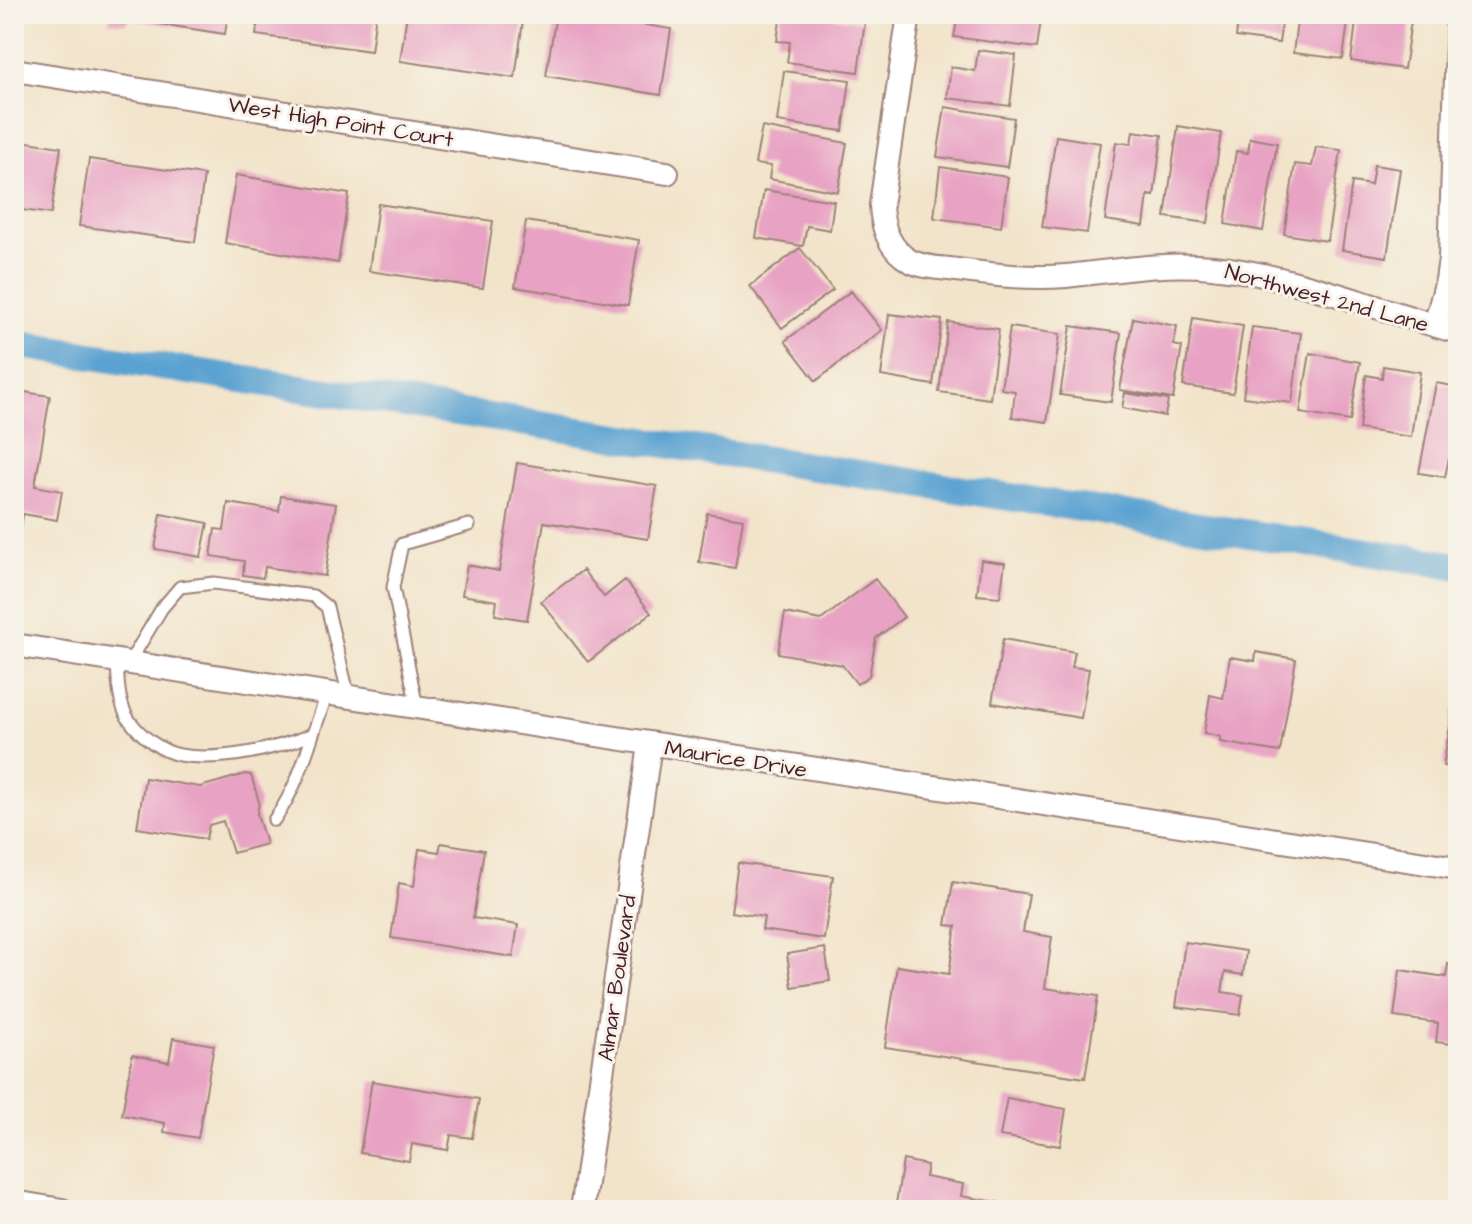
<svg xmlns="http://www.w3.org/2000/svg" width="1472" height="1224" viewBox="0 0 1472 1224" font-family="'Architects Daughter',sans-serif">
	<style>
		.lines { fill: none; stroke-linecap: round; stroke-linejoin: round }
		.canal { stroke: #5aa2d1; stroke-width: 28 }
		.building { fill: #e8a2c3 }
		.lane-casing { stroke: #9e827a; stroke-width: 15 }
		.street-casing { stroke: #9e827a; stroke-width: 26 }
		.lane { stroke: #fff; stroke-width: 11 }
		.street { stroke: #fff; stroke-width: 22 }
		.labels { text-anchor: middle; stroke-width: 6; stroke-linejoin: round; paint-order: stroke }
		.street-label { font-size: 22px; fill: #4a1f2b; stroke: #f7f3e8 }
	</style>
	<rect width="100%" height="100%" fill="#f7f3e8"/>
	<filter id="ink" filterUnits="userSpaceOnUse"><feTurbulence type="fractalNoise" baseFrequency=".0125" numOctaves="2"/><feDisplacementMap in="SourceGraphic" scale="16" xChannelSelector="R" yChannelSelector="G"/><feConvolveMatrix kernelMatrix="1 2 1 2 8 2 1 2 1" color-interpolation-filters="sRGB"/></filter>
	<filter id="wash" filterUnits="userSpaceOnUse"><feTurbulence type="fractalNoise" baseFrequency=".006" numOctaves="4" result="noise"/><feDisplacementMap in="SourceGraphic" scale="32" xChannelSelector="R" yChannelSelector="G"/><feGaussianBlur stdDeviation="1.8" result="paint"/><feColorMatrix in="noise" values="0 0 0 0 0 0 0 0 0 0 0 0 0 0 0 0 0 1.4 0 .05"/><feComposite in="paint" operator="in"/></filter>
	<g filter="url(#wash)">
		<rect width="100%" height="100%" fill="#f2e4ca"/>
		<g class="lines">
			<path class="canal" d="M14 344 1458 566"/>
		</g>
		<g id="blocks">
			<path class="building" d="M110 14H228L225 34 127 19 126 24 109 22Z
				M259 14H376L371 51 256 35Z
				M407 14H524L515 78 400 61Z
				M556 14H578L671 29 661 95 546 76Z
				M781 14H809L865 22 858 72 787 62 790 42 777 41Z
				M958 14H1030L1029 19 1041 20 1037 48 954 37Z
				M1239 14H1283L1279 43 1236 37Z
				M1298 14H1349L1343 59 1293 53Z
				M1357 14H1412L1404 69 1351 61Z
				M978 50 1016 55 1010 106 947 98 951 67 975 71Z
				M784 71 850 80 843 131 777 122Z
				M945 107 1014 118 1007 167 937 157Z
				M1178 126 1221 133 1208 223 1165 217Z
				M762 127 847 143 838 192 769 179 771 166 755 164Z
				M1133 131 1162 135 1154 196 1148 195 1144 226 1105 220 1116 142 1131 144Z
				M1056 136 1100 143 1087 233 1042 227Z
				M1250 138 1277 143 1263 231 1225 224 1236 151 1248 153Z
				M14 140 61 147 51 214 14 209Z
				M1316 147 1341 150 1327 241 1284 234 1295 164 1312 166Z
				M89 159 204 175 195 242 79 226Z
				M1374 165 1400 169 1387 257 1342 250 1352 182 1371 185Z
				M940 167 1008 177 1001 227 934 218Z
				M236 175 349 194 338 263 225 243Z
				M764 190 834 201 830 230 807 226 803 246 756 238Z
				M378 204 493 221 483 288 369 271Z
				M526 221 639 240 628 305 515 287Z
				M800 248 833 290 782 328 750 286Z
				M851 291 882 330 816 381 785 341Z
				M889 314 942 320 933 385 881 376Z
				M1133 318 1177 326 1174 345 1182 347 1173 399 1120 390Z
				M1193 318 1243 326 1233 393 1183 386Z
				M948 322 999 329 990 399 939 392Z
				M1071 326 1121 333 1111 402 1060 395Z
				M1010 327 1060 334 1047 422 1012 417 1015 391 1001 389Z
				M1252 327 1301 333 1292 403 1243 397Z
				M1310 353 1360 362 1350 421 1300 413Z
				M1383 366 1420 372 1411 437 1359 429 1366 375 1382 378Z
				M1436 383 1458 387V459L1449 458 1445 477 1419 473Z
				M18 391 50 396 35 486 62 491 57 520 23 514 21 529 14 528V418Z
				M1125 393 1168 400 1165 416 1122 408Z
				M517 463 657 486 648 539 544 522 527 620 495 615 497 601 462 595 467 565 499 571Z
				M281 496 336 504 325 576 265 567 263 578 243 575 244 561 211 556 215 529 224 530 228 503 279 511Z
				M707 513 743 519 735 568 699 562Z
				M161 514 208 523 201 557 155 549Z
				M981 560 1005 563 1000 597 977 595Z
				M583 570 604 597 625 580 651 613 588 662 541 601Z
				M875 579 904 617 876 638 869 676 857 684 842 665 778 653 785 613 821 620Z
				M1003 639 1075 652 1072 667 1089 669 1081 718 992 703Z
				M1256 652 1296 659 1280 752 1220 742 1221 737 1204 733 1210 695 1223 698 1230 657 1255 661Z
				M1453 709 1458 710V768L1443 766Z
				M245 774 251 775 259 802 257 814 266 844 233 853 223 821 209 825 206 839 137 828 145 778 200 787Z
				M441 843 484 850 473 918 518 925 513 957 391 938 399 883 414 886 419 849 439 852Z
				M738 863 833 876 824 939 762 930 764 917 731 912Z
				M953 882 1029 894 1023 932 1052 937 1045 988 1098 996 1085 1078 885 1047 897 966 949 974 956 926 946 925Z
				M1185 942 1246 951 1243 975 1225 972 1222 992 1243 995 1240 1015 1176 1007Z
				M825 948 830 981 792 987 787 954Z
				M1448 964 1458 966V1045L1436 1042 1438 1023 1394 1017 1400 970 1446 977Z
				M173 1038 214 1045 198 1138 164 1132 165 1123 122 1115 132 1055 169 1062Z
				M372 1081 479 1099 472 1138 451 1135 448 1150 412 1144 409 1161 360 1153Z
				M1007 1098 1066 1109 1060 1146 1000 1136Z
				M903 1160 927 1165 925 1177 963 1184 961 1196 1012 1205 1011 1210H895Z"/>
		</g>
	</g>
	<g filter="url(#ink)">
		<use href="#blocks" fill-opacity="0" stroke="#9e827a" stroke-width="2"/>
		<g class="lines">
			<defs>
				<path id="lane" d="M117 662C118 681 118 705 130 721 141 736 162 752 180 755 220 762 277 749 313 734L327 694
					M129 663 162 608 180 587 214 583 313 596 327 607 349 697
					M417 708 393 587 402 544 469 525
					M274 820C293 794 303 765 313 734"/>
				<path id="street" d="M909 14 881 205C882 227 889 249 910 261 924 268 942 268 957 270 994 275 1030 279 1066 276 1115 271 1162 262 1212 267 1294 275 1378 310 1458 332
					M14 70 667 173
					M1435 325 1447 280 1450 259 1458 14
					M14 645 1458 868
					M14 1202 62 1210
					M582 1210 650 745"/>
			</defs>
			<use href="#lane" class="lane-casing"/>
			<use href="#street" class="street-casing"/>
			<use href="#lane" class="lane"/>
			<use href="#street" class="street"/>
		</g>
	</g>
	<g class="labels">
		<g class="street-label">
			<text transform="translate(341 121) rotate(9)" y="8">West High Point Court</text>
			<text transform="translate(1327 297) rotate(15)" y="8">Northwest 2nd Lane</text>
			<text transform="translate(736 758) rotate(9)" y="8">Maurice Drive</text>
			<text transform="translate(616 978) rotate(-82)" y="8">Almar Boulevard</text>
		</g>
	</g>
	<rect width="1472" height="1224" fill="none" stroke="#f7f3e8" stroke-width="48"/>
</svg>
